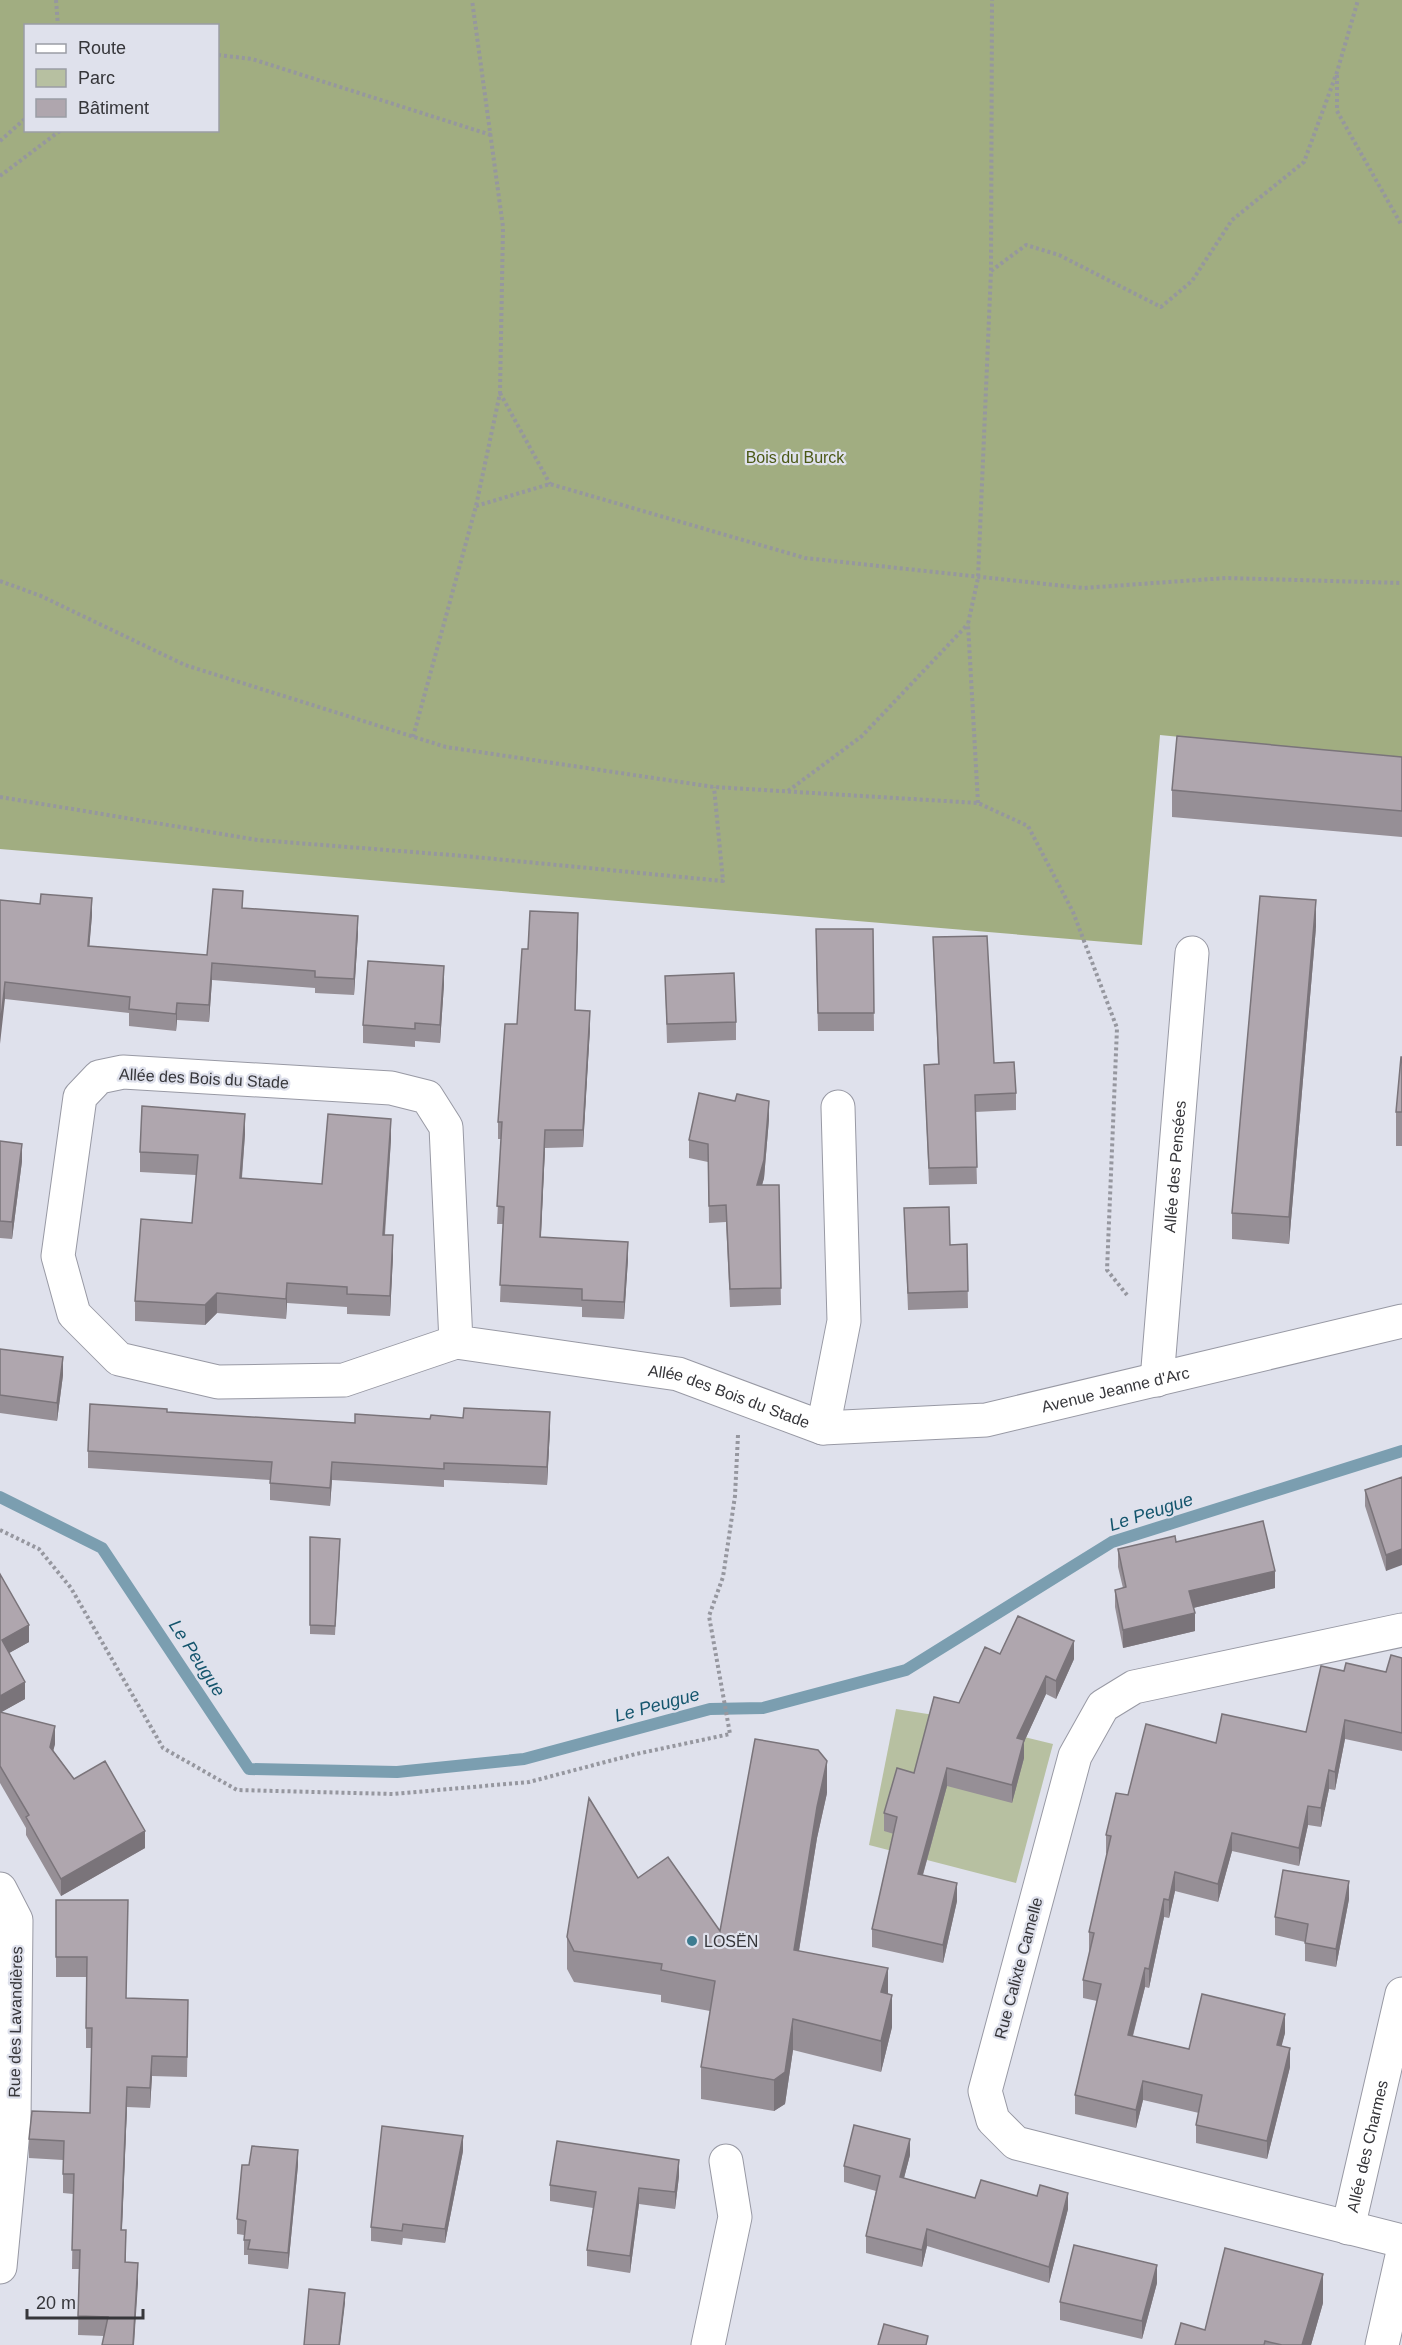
<svg xmlns="http://www.w3.org/2000/svg" width="1402" height="2345" viewBox="0 0 1402 2345" font-family="Arial,sans-serif">
	<style>
		.green { fill: #b7c0a1 }
		.forest { fill: #a1ad81; fill-rule: evenodd }
		.lines { fill: none; stroke-linecap: round; stroke-linejoin: round }
		.stream { stroke: #7b9eb0; stroke-width: 12 }
		.minor-casing { stroke: #9899a4; stroke-width: 35 }
		.path { stroke: #96979f; stroke-width: 4; stroke-dasharray: 3 3; stroke-linecap: butt }
		.minor { stroke: #fff; stroke-width: 33 }
		.wall { fill: #968f96 }
		.shaded-wall { fill: #7a747a }
		.building { fill: #afa6ae; stroke: #7a747a; stroke-width: 1.5 }
		.poi-dot { fill: #3d7c91; stroke: #dfe1ec; stroke-width: 2 }
		.labels { text-anchor: middle; stroke-width: 4.5; stroke-linejoin: round; paint-order: stroke }
		.park-label { font-size: 16px; fill: #4b5916; stroke: #dfe1ec }
		.street-label { font-size: 16px; fill: #36363a; stroke: #dfe1ec }
		.poi-label { font-size: 16px; fill: #36363a; stroke: #dfe1ec; text-anchor: start }
		.water-label { font-size: 18px; font-style: italic; fill: #14556d; stroke: #dfe1ec }
	</style>
	<rect width="100%" height="100%" fill="#dfe1ec"/>
	<path class="green" d="M896 1709 934 1715 1053 1744 1016 1883 869 1845Z"/>
	<path class="forest" d="M0 0H1402V759L1160 735 1142 945 0 849ZM26 26H218V130H26Z"/>
	<g class="lines">
		<path class="stream" d="M0 1497 102 1548 249 1769 397 1772 524 1759 710 1709 763 1708 906 1670 1112 1542 1402 1451"/>
		<defs>
			<g id="minor">
				<path id="s1" d="M456 1342 446 1127 427 1097 391 1088 123 1072 99 1077 80 1097 58 1256 74 1314 119 1359 218 1382 344 1380 456 1342 678 1374 823 1428 844 1321 838 1107"/>
				<path id="s2" d="M1157 1380 1192 953"/>
				<path id="s3" d="M823 1428 986 1420 1402 1321"/>
				<path d="M1402 1630 1134 1687 1103 1706 1075 1756 985 2091 993 2120 1016 2143 1402 2241"/>
				<path d="M0 1889 16 1920 14 2121 0 2267"/>
				<path id="s4" d="M1348 2228 1402 1994"/>
				<path d="M708 2345 735 2217 726 2161"/>
				<path d="M1382 2345 1402 2256"/>
			</g>
		</defs>
		<use href="#minor" class="minor-casing"/>
		<path class="path" d="M56 0 58 26
			M218 55 252 59 491 135
			M1337 75V111L1402 226
			M0 141 26 118
			M0 176 61 130
			M991 271 1026 245 1059 255 1161 307 1192 281 1232 220 1304 162 1337 72 1358 0
			M500 393 550 484
			M476 506 550 484 805 558 1083 588 1226 578 1402 583
			M0 581 41 596 185 665 446 747 714 787 978 803 1028 826 1073 912 1117 1028 1107 1270 1127 1295
			M413 737 476 506 500 393 503 227 472 0
			M788 791 862 736 968 624
			M0 797 258 840 464 856 723 881 714 787
			M978 803 968 624 978 578 991 271 992 0
			M0 1530 39 1549 71 1588 163 1748 237 1790 393 1794 529 1782 636 1754 730 1734 709 1616 723 1577 735 1496 738 1435"/>
		<use href="#minor" class="minor"/>
	</g>
	<path class="wall" d="M1402 757V837L1172 817V790Z
		M0 900 92 915 89 947 207 955 243 908 358 933 354 995 315 993V988L212 980 209 1022 177 1020 176 1031 129 1026V1013L5 999Z
		M1316 927 1289 1244 1232 1239V1213Z
		M873 929 874 1031H818L816 947Z
		M578 930 575 1010 590 1028 583 1147 545 1148 541 1237 628 1259 624 1319 582 1317V1307L500 1302 503 1224H497L501 1139H498V1122L517 1024Z
		M933 937 994 1063 1016 1093V1110L975 1112 977 1184 929 1185 924 1065 938 1064Z
		M665 976 736 1022V1040L667 1043Z
		M444 984 440 1043 415 1041V1047L363 1043V1025Z
		M1402 1057V1146H1396V1112Z
		M769 1119 764 1178 762 1185H779L781 1305 730 1307 726 1222 709 1223 708 1162 689 1158V1140Z
		M245 1134 242 1178 322 1184 391 1139 385 1235 393 1255 390 1316 347 1314V1307L287 1303 286 1319 217 1313 205 1325 135 1321V1301L192 1223 196 1175 140 1172V1152Z
		M0 1141 22 1161 12 1239 0 1238Z
		M904 1208 950 1245 967 1244 968 1308 908 1310Z
		M0 1349 63 1375 57 1421 0 1413Z
		M167 1412 355 1423 550 1429 547 1485 444 1480V1487L332 1480 330 1506 270 1500V1480L88 1468V1451Z
		M1402 1477 1386 1571 1365 1506V1490Z
		M310 1537 340 1548 335 1635 310 1634Z
		M1176 1542 1275 1588 1193 1608 1195 1631 1123 1648 1115 1607V1590L1123 1588 1118 1567V1549Z
		M0 1574 29 1642 9 1653 25 1699 1 1712 55 1744 53 1750 74 1779 145 1848 61 1896 26 1835V1828L0 1783Z
		M1402 1658V1751L1345 1739 1335 1790 1329 1789 1321 1827 1308 1825 1299 1866 1232 1851 1218 1902 1175 1891 1169 1918 1164 1917 1149 1988 1145 1987 1133 2036 1189 2049 1285 2033 1281 2046 1290 2067 1267 2159 1196 2143V2125L1199 2113 1143 2100 1136 2128 1075 2114V2095L1097 2001 1083 1998V1980L1090 1951H1089V1932L1107 1854 1106 1853V1835L1128 1795 1216 1743 1306 1732 1344 1671 1386 1672Z
		M1074 1659 1056 1699 1046 1694 1024 1742V1758L1012 1803 947 1786 923 1875 957 1901 943 1963 872 1947V1929L894 1834 884 1831V1813L914 1773 959 1703Z
		M827 1793 817 1838 799 1951 888 1994 892 2027 881 2072 793 2050 785 2104 774 2111 701 2099V2067L710 2011 661 2002V1995L574 1982 567 1969V1937L638 1878 720 1931Z
		M1349 1899 1336 1967 1305 1961V1942L1275 1935V1917Z
		M56 1900 126 1998 188 2019 187 2077 152 2076 150 2108 127 2107 122 2230 126 2250V2262L138 2283 104 2336 78 2335 79 2269H72L73 2194 63 2193V2160L29 2158V2139L90 2113 92 2048H86V1977H56Z
		M463 2151 445 2243 403 2238 402 2245 371 2241V2227Z
		M910 2155 904 2178 975 2198 1068 2209 1049 2283 927 2246 922 2267 866 2253V2236L876 2191 844 2182V2166Z
		M298 2165 288 2269 248 2264V2255H244V2235L237 2234V2219Z
		M679 2176 675 2209 639 2204 630 2273 587 2266V2250L593 2208 550 2201V2185Z
		M1157 2283 1142 2339 1060 2320V2302Z
		M1323 2303 1311 2345H1175L1205 2330Z"/>
	<path class="shaded-wall" d="M92 898V915L88 963V946Z
		M1316 900V927L1289 1244V1217Z
		M578 913V930L575 1027V1010Z
		M358 916V933L354 995V979Z
		M212 963V980L209 1022V1005Z
		M444 966V984L440 1043V1025Z
		M5 982V999L0 1044V1028Z
		M177 1003V1020L176 1031V1014Z
		M590 1011V1028L583 1147V1130Z
		M769 1101V1119L764 1178 757 1203V1185Z
		M245 1114V1134L240 1198V1178Z
		M391 1119V1139L383 1255V1235Z
		M545 1130V1148L540 1254V1237Z
		M22 1144V1161L12 1239V1222Z
		M393 1235V1255L390 1316V1296Z
		M628 1242V1259L624 1319V1302Z
		M287 1283V1303L286 1319V1299Z
		M217 1293V1313L205 1325V1305Z
		M63 1357V1375L57 1421V1403Z
		M550 1412V1429L547 1485V1467Z
		M332 1462V1480L330 1506V1488Z
		M1402 1549V1565L1386 1571V1555Z
		M1275 1571V1588L1189 1609V1591Z
		M1195 1613V1631L1123 1648V1630Z
		M29 1625V1642L2 1657V1640Z
		M1074 1641V1659L1056 1699V1681Z
		M1046 1676V1694L1024 1742V1758L1012 1803V1785L1017 1738Z
		M25 1682V1699L0 1713V1696Z
		M1345 1720V1739L1335 1790V1772Z
		M55 1726V1744L50 1764V1747Z
		M827 1761V1793L817 1838 794 1981V1950L817 1807Z
		M947 1768V1786L918 1892V1874Z
		M1329 1770V1789L1321 1827V1808Z
		M1308 1806V1825L1299 1866V1848Z
		M145 1831V1848L61 1896V1879Z
		M1232 1833V1851L1218 1902V1884Z
		M1175 1872V1891L1169 1918V1900Z
		M1349 1881V1899L1336 1967V1949Z
		M957 1883V1901L943 1963V1945Z
		M1164 1899V1917L1149 1988V1969Z
		M888 1968V1999L881 1992Z
		M1145 1968V1987L1128 2054V2035Z
		M892 1995V2027L881 2072V2041Z
		M1285 2014V2033L1277 2064V2045Z
		M793 2019V2050L785 2104 774 2111V2080Z
		M1290 2048V2067L1267 2159V2141Z
		M152 2056V2076L150 2108V2088Z
		M1143 2081V2100L1136 2128V2110Z
		M127 2087V2107L121 2250V2230Z
		M463 2136V2151L445 2243V2229Z
		M910 2139V2155L900 2193V2177Z
		M298 2150V2165L288 2269V2253Z
		M679 2160V2176L675 2209V2192Z
		M639 2188V2204L630 2273V2256Z
		M1068 2193V2209L1049 2283V2267Z
		M927 2229V2246L922 2267V2250Z
		M138 2263V2283L134 2345H133Z
		M1157 2265V2283L1142 2339V2321Z
		M1323 2274V2303L1311 2345H1302Z
		M345 2293V2303L340 2345H339Z"/>
	<path class="building" d="M1177 736 1402 757V811L1172 790Z
		M213 889 243 891 242 908 358 916 354 979 315 977V971L212 963 209 1005 177 1003 176 1014 129 1009 130 997 5 982 0 1028V900L40 904 41 894 92 898 88 946 207 955Z
		M1260 896 1316 900 1289 1217 1232 1213Z
		M530 911 578 913 575 1010 590 1011 583 1130H545L540 1237 628 1242 624 1302 582 1300V1289L500 1285 504 1207 497 1206 502 1122H498L505 1024H517L522 949H528Z
		M816 929H873L874 1013H818Z
		M987 936 994 1063 1014 1062 1016 1093 975 1095 977 1167 929 1168 924 1065 939 1064 933 937Z
		M368 961 444 966 440 1025 415 1023V1029L363 1025Z
		M734 973 736 1022 667 1024 665 976Z
		M1401 1057H1402V1112H1396Z
		M699 1093 735 1101 737 1094 769 1101 764 1160 757 1185H779L781 1288 730 1289 726 1205 709 1206 708 1144 689 1140Z
		M142 1106 245 1114 240 1178 322 1184 328 1114 391 1119 383 1235H393L390 1296 347 1294V1287L287 1283 286 1299 217 1293 205 1305 135 1301 141 1219 192 1223 198 1155 140 1152Z
		M0 1141 22 1144 12 1222 0 1221Z
		M949 1207 950 1245 967 1244 968 1291 908 1293 904 1208Z
		M0 1349 63 1357 57 1403 0 1395Z
		M90 1404 167 1409V1412L355 1423V1414L430 1419 431 1415 463 1418 464 1408 550 1412 547 1467 444 1463V1469L332 1462 330 1488 270 1483 272 1462 88 1451Z
		M1402 1477V1549L1386 1555 1365 1490Z
		M1263 1521 1275 1571 1189 1591 1195 1613 1123 1630 1115 1590 1126 1587 1118 1549 1175 1536 1176 1542Z
		M310 1537 340 1539 335 1626 310 1625Z
		M0 1574 29 1625 2 1640 25 1682 0 1696Z
		M1018 1616 1074 1641 1056 1681 1046 1676 1017 1738 1024 1740 1012 1785 947 1768 918 1874 957 1883 943 1945 872 1929 897 1817 884 1813 897 1768 914 1773 934 1697 959 1703 985 1647 1000 1654Z
		M1391 1655 1402 1658V1733L1345 1720 1335 1772 1329 1770 1321 1808 1308 1806 1299 1848 1232 1833 1218 1884 1175 1872 1169 1900 1164 1899 1149 1969 1145 1968 1128 2035 1189 2049 1202 1994 1285 2014 1277 2045 1290 2048 1267 2141 1196 2125 1202 2095 1143 2081 1136 2110 1075 2095 1101 1984 1083 1980 1094 1933 1089 1932 1111 1836 1106 1835 1116 1793 1128 1795 1146 1724 1216 1743 1222 1714 1306 1732 1321 1666 1344 1671 1346 1663 1386 1672Z
		M0 1712 55 1726 50 1747 74 1779 105 1761 145 1831 61 1879 26 1817 29 1815 0 1766Z
		M755 1739 818 1750 827 1761 817 1807 794 1950 888 1968 881 1992 892 1995 881 2041 793 2019 785 2072 774 2080 701 2067 715 1981 661 1970 662 1964 574 1951 567 1937 589 1798 638 1878 668 1857 720 1931Z
		M1283 1870 1349 1881 1336 1949 1305 1943 1308 1924 1275 1917Z
		M56 1900H128L126 1998 188 2000 187 2057 152 2056 150 2088 127 2087 121 2230H126L125 2262 138 2263 133 2345H102L108 2317 78 2316 80 2250H72L74 2174H63L64 2141 29 2139 32 2111 90 2113 92 2028H86L87 1957H56Z
		M854 2125 910 2139 900 2177 975 2198 981 2180 1037 2196 1040 2185 1068 2193 1049 2267 927 2229 922 2250 866 2236 880 2176 844 2166Z
		M382 2126 463 2136 445 2229 403 2224 402 2231 371 2227Z
		M557 2141 679 2160 675 2192 639 2188 630 2256 587 2250 596 2192 550 2185Z
		M252 2146 298 2150 288 2253 248 2249 250 2240H244L246 2221 237 2219 242 2165H249Z
		M1074 2245 1157 2265 1142 2321 1060 2302Z
		M1225 2248 1323 2274 1302 2345H1282L1265 2341 1264 2345H1175L1181 2323 1205 2330Z
		M309 2289 345 2293 339 2345H304Z
		M884 2324 928 2336 926 2345H878Z"/>
	<circle class="poi-dot" cx="692" cy="1941" r="6"/>
	<g class="labels">
		<g class="park-label">
			<text x="795" y="463">Bois du Burck</text>
		</g>
		<g class="street-label">
			<text transform="translate(204 1078) rotate(3)" y="6">Allée des Bois du Stade</text>
			<text dy="6" stroke="none"><textPath href="#s2" startOffset="214">Allée des Pensées</textPath></text>
			<text dy="6" stroke="none"><textPath href="#s3" startOffset="296">Avenue Jeanne d'Arc</textPath></text>
			<text dy="6" stroke="none"><textPath href="#s1" startOffset="1518">Allée des Bois du Stade</textPath></text>
			<text transform="translate(1018 1968) rotate(-75)" y="6">Rue Calixte Camelle</text>
			<text transform="translate(15 2022) rotate(-89)" y="6">Rue des Lavandières</text>
			<text dy="6" stroke="none"><textPath href="#s4" startOffset="84">Allée des Charmes</textPath></text>
		</g>
		<g class="poi-label">
			<text x="704" y="1947">LOSËN</text>
		</g>
		<g class="water-label">
			<text transform="translate(1151 1512) rotate(-18)" y="6">Le Peugue</text>
			<text transform="translate(197 1658) rotate(57)" y="6">Le Peugue</text>
			<text transform="translate(657 1705) rotate(-15)" y="6">Le Peugue</text>
		</g>
	</g>
	<rect x="24" y="24" width="195" height="108" fill="#dfe1ec" stroke="#9b9da5" stroke-width="1.5"/>
	<rect x="36" y="44" width="30" height="9" fill="#ffffff" stroke="#9b9da5" stroke-width="1.5"/>
	<text x="78" y="54" font-size="18" fill="#36363a">Route</text>
	<rect x="36" y="69" width="30" height="18" fill="#b7c0a1" stroke="#9b9da5" stroke-width="1.5"/>
	<text x="78" y="84" font-size="18" fill="#36363a">Parc</text>
	<rect x="36" y="99" width="30" height="18" fill="#afa6ae" stroke="#9b9da5" stroke-width="1.5"/>
	<text x="78" y="114" font-size="18" fill="#36363a">Bâtiment</text>
	<path d="M27 2309v9h116v-9" fill="none" stroke="#36363a" stroke-width="3"/>
	<text x="36" y="2309" font-size="18" fill="#36363a" stroke="#dfe1ec" stroke-width="4.5" paint-order="stroke">20 m</text>
</svg>
